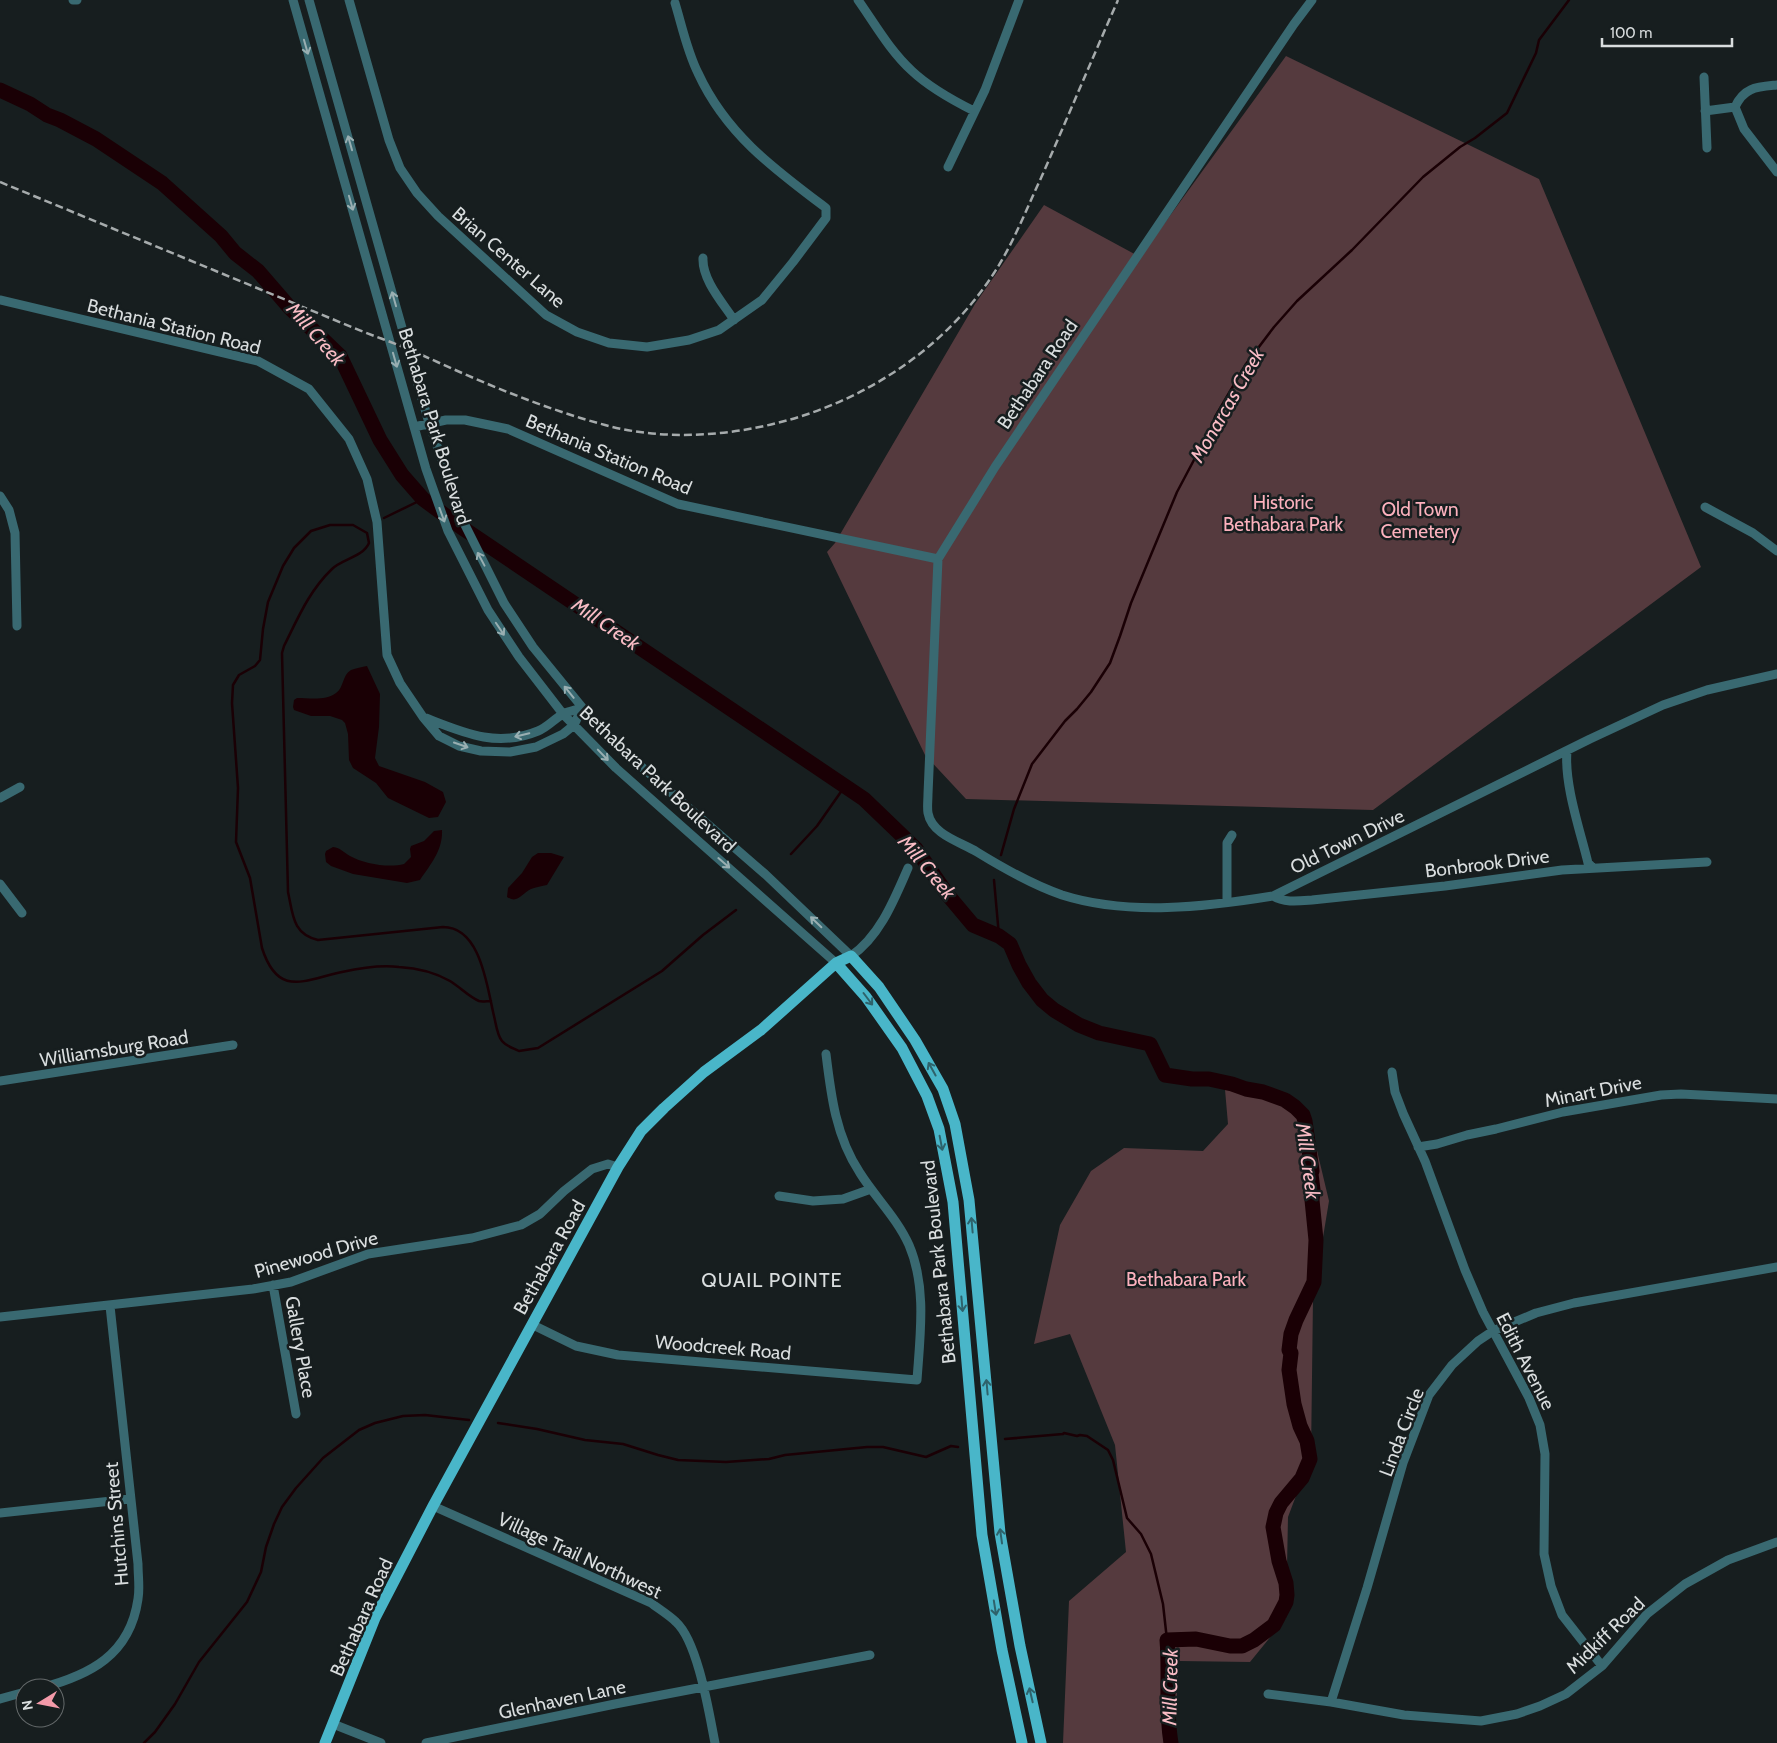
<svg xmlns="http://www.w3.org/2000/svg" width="1777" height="1743" viewBox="0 0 1777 1743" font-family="Cabin,sans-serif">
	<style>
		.green { fill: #553a3e }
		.water { fill: #1a0005 }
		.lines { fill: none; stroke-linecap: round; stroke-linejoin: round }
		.stream { stroke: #1a0005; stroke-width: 2.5 }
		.river { stroke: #1a0005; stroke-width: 15 }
		.minor { stroke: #396971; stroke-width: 9 }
		.major { stroke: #49b6c9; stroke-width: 11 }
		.rail { stroke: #a6abac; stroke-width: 2.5; stroke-dasharray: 8 4; stroke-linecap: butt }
		.oneway { stroke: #99afb2 }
		.oneway2 { stroke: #2e626b }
		.labels { text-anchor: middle; stroke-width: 5; stroke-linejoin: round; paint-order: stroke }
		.street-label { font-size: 19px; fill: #d9ddde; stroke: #171e1f }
		.park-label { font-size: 19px; fill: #fcb1bd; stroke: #171e1f }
		.water-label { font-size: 20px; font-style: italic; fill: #f9bcc5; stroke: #171e1f }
		.neighbourhood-label { font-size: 20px; letter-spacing: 1px; fill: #d9ddde; stroke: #171e1f }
	</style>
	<rect width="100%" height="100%" fill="#171e1f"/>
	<path class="green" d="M1286 56 1539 179 1701 567 1373 810 966 799 925 755 827 552 835 543 975 304 1044 205 1140 257Z
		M1224 1078 1274 1093 1309 1117 1329 1201 1313 1298 1311 1456 1288 1517 1286 1618 1250 1662 1179 1661 1174 1743H1063L1069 1601 1126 1552 1115 1445 1070 1334 1034 1344 1060 1225 1091 1171 1124 1148 1203 1151 1228 1124Z"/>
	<path class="water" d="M367 666 380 694 379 727 375 758 379 766 425 782 443 792 446 802 438 817 429 818 388 798 376 783 353 768 349 760 348 734 345 723 342 720 330 716H311L294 710 293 707 294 700 297 698C309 698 326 701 336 693 344 688 342 675 351 670 356 668 362 667 367 666Z
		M442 830C443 850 431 864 420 880L407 883 353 874 331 866 326 862 325 854 326 851 333 847C341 848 343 852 350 856 364 864 389 868 404 864L411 857 410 849 411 846 424 841 434 831Z
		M538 853H551L564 857 547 885C542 886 536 887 531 889 521 894 518 904 507 897L508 888 522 873 532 857Z"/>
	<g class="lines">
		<path class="stream" d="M384 518 423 499
			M791 854 817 826 845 786
			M1001 855 1014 809 1032 764 1065 721 1077 709 1091 692 1110 663 1120 636 1131 603 1177 492 1213 424 1215 417 1246 364 1274 327 1297 301 1352 250 1423 177 1460 147 1475 138 1507 113 1536 53 1539 40 1569 0
			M994 880 999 936
			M491 1001C487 1001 482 1002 479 1001 469 997 460 987 450 981 436 973 416 968 399 967 381 965 360 968 342 972 304 980 278 998 262 948L250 878 236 842 238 788 232 703 233 685 239 675 255 666 260 660 263 629 268 602 283 566 294 548 311 531 330 525H353L367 533 369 543C363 557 342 559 332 569 309 591 298 618 284 646L282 653 288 892C293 914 292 934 318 940L443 927C481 927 487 987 494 1016 496 1024 497 1035 502 1041 506 1046 513 1048 519 1051L538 1048 662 971 703 935 736 910
			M498 1423 537 1429 585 1440 623 1444 658 1455 678 1460 726 1462 769 1459 785 1455 867 1447H883L926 1457 951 1446 958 1447
			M1005 1439 1063 1434 1064 1433 1077 1436 1080 1435 1087 1436 1108 1450 1113 1460 1127 1518 1141 1534 1151 1554 1163 1604 1167 1640
			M144 1743 155 1732 175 1704 199 1662 247 1602 261 1572 266 1547 274 1524 282 1507 296 1488 323 1458 359 1430 375 1423 403 1416 425 1415 469 1420"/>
		<path class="river" d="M0 90 30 104 47 115 60 120 96 139 162 183 221 236 235 253 258 271 290 308 340 356 380 440 402 475 423 499 461 527 864 799 916 849 947 894 973 925 999 936 1010 944 1019 965 1029 983 1042 1000 1054 1010 1079 1025 1099 1033 1150 1044 1165 1075 1192 1079H1209L1232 1084 1246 1089 1263 1092 1285 1100 1295 1107 1303 1115 1305 1121 1312 1171 1311 1174 1313 1190 1312 1200 1316 1240 1314 1282 1296 1320 1291 1334 1289 1350 1291 1353 1289 1370 1294 1404 1300 1426 1307 1441 1310 1459 1302 1478 1281 1503 1276 1513 1273 1527 1279 1561 1286 1583 1287 1595 1286 1602 1274 1625 1254 1640 1242 1646H1230L1196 1639 1167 1640C1170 1676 1165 1708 1171 1743"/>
		<path class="minor" d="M73 0H77
			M293 0 426 469 448 531 488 610 519 657 563 714 616 768 836 963
			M309 0 429 423 465 525 504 603 533 647 595 723 628 755 765 874 851 956C880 936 894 900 908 868
			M349 0 389 140 400 168 417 193 438 216 546 315 577 332 609 343 647 347 689 340 719 330 762 300 793 262 826 218V208C774 169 726 134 698 73 687 51 682 26 675 3
			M858 0C875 24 890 51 912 71 930 88 952 100 974 111
			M1312 0 1294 24 995 467 938 559 928 794C928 800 927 807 928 813 932 835 961 842 977 852 1003 868 1033 885 1062 895 1128 916 1206 907 1273 896L1590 739 1663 705 1707 690 1777 674
			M1704 77 1707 148
			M1777 85C1757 87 1744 87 1735 107L1744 129 1777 172
			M1705 111 1735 107
			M948 167 985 90 1019 0
			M703 258C702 280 723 303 734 320
			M0 300 258 361 309 389 349 439 367 479 377 522 387 655 400 683 423 717 439 736 459 746 481 751 510 752 536 747 563 734 574 725 582 708
			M414 427 446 420H465L508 429 678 504 938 559
			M0 496 9 510 15 533 17 626
			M1705 507 1753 533 1777 551
			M426 718C464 733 497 748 538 731 548 727 554 719 563 714 569 711 576 710 582 708
			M1567 751C1564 784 1580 830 1588 863L1593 868
			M0 798 20 787
			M0 884 22 913
			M1273 896C1284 903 1299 901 1312 900L1445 886 1562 870 1707 862
			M1227 902V843L1232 835
			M1392 1072 1395 1092 1403 1113 1425 1161 1465 1270 1483 1312 1529 1398 1540 1425 1545 1454 1544 1554 1551 1586 1562 1615 1602 1666
			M0 1081 233 1045
			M1418 1147 1437 1144 1467 1135 1496 1129 1563 1112 1661 1095 1681 1094 1777 1099
			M779 1196 813 1201 843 1199 871 1189
			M273 1285 296 1414
			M0 1317 253 1289 291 1282 368 1254 472 1238 521 1225 540 1214 564 1191 592 1169 608 1164 618 1167
			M533 1325 576 1346 618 1355 917 1380C920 1336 927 1287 909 1245 897 1218 875 1197 860 1173 836 1137 831 1096 826 1054
			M433 1506 651 1603C659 1609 669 1615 676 1622 698 1642 709 1713 715 1743
			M0 1513 130 1499
			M41 1688C90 1675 130 1655 138 1599 140 1588 138 1576 138 1564L110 1306
			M1268 1694 1331 1702 1404 1715 1481 1721 1517 1714 1540 1706 1566 1694 1602 1666 1647 1614 1685 1584 1728 1560 1777 1542
			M0 1699 25 1692
			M1331 1702 1367 1588 1403 1463 1429 1395 1452 1365 1478 1341 1493 1331 1536 1313 1574 1303 1777 1267
			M333 1724 381 1743
			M426 1743 615 1704 870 1655"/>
		<path class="major" d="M836 963 866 997 902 1048 927 1096 939 1129 953 1202 982 1535 1002 1650 1022 1743
			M325 1743 375 1618 433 1506 618 1167 641 1131 664 1108 704 1072 761 1030 836 963 851 956 879 987 915 1040 943 1089 955 1124 969 1200 1000 1533 1020 1646 1041 1743"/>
		<path class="rail" d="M0 182 354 328C373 336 392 342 411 350 474 379 538 407 605 425 660 440 722 437 777 423 863 402 945 349 994 273 1013 244 1026 210 1041 178 1067 119 1092 59 1118 0"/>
	</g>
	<defs><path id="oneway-shaft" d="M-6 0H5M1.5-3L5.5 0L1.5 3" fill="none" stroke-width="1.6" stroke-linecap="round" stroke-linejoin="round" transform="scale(1.25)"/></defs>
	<g class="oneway">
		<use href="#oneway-shaft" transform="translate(306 47) rotate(74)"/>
		<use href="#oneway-shaft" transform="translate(350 143) rotate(-106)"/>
		<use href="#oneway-shaft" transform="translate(351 203) rotate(74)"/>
		<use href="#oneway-shaft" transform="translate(394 299) rotate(-106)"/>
		<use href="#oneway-shaft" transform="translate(395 360) rotate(74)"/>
		<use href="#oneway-shaft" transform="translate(442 515) rotate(70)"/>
		<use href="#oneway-shaft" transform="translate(481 559) rotate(-118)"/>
		<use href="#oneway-shaft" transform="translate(500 629) rotate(56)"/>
		<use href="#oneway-shaft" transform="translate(569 692) rotate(-129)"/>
		<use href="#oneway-shaft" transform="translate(522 735) rotate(167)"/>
		<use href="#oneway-shaft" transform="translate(461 745) rotate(19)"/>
		<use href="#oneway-shaft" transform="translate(603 755) rotate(46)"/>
		<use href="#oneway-shaft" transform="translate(724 863) rotate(41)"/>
		<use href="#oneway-shaft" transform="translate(816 922) rotate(-136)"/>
	</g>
	<g class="oneway2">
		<use href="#oneway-shaft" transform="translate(868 999) rotate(53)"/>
		<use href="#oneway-shaft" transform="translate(932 1069) rotate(-119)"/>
		<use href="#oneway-shaft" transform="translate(941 1143) rotate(79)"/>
		<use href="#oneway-shaft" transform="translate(972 1225) rotate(-95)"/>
		<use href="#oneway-shaft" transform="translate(962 1304) rotate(85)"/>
		<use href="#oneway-shaft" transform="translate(987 1387) rotate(-95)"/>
		<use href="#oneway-shaft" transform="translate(1001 1536) rotate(-98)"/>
		<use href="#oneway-shaft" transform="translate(995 1608) rotate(81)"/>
		<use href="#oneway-shaft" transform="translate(1031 1695) rotate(-103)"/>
	</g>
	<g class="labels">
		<g class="street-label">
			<text transform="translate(509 257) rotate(41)" y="7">Brian Center Lane</text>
			<text transform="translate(174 326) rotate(14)" y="7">Bethania Station Road</text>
			<text transform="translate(1037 374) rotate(-56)" y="7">Bethabara Road</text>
			<text transform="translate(435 426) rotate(73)" y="7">Bethabara Park Boulevard</text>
			<text transform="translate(609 454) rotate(23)" y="7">Bethania Station Road</text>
			<text transform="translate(658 779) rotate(43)" y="7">Bethabara Park Boulevard</text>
			<text transform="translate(1347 841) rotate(-26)" y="7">Old Town Drive</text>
			<text transform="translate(1487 863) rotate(-7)" y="7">Bonbrook Drive</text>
			<text transform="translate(114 1048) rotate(-9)" y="7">Williamsburg Road</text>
			<text transform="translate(1593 1091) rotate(-11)" y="7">Minart Drive</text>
			<text transform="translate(316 1254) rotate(-16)" y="7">Pinewood Drive</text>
			<text transform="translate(549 1257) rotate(-61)" y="7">Bethabara Road</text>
			<text transform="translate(938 1262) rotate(-96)" y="7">Bethabara Park Boulevard</text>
			<text transform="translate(301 1347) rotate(80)" y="7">Gallery Place</text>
			<text transform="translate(723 1347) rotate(5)" y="7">Woodcreek Road</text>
			<text transform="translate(1526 1361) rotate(63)" y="7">Edith Avenue</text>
			<text transform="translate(1401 1432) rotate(-69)" y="7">Linda Circle</text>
			<text transform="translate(116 1524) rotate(-95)" y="7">Hutchins Street</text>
			<text transform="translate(580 1555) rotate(25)" y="7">Village Trail Northwest</text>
			<text transform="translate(361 1617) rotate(-66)" y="7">Bethabara Road</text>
			<text transform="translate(1605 1635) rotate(-44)" y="7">Midkiff Road</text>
			<text transform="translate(562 1699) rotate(-12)" y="7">Glenhaven Lane</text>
		</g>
		<g class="park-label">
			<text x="1283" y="509">Historic<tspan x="1283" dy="22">Bethabara Park</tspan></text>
			<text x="1420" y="516">Old Town<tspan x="1420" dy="22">Cemetery</tspan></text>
			<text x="1186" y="1286">Bethabara Park</text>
		</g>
		<g class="water-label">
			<text transform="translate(316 334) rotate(49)" y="7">Mill Creek</text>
			<text transform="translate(1227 405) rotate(-60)" y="7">Monarcas Creek</text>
			<text transform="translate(606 624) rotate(34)" y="7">Mill Creek</text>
			<text transform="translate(927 867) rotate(50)" y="7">Mill Creek</text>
			<text transform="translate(1308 1161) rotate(82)" y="7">Mill Creek</text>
			<text transform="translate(1170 1687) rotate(-89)" y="7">Mill Creek</text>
		</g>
		<g class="neighbourhood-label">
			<text x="772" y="1287">QUAIL POINTE</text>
		</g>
	</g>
	<g transform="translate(40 1703) rotate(260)"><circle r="24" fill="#171e1f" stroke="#656a6b"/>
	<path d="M0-4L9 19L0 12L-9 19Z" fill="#f39aa9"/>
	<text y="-8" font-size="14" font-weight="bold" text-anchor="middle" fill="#d9ddde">N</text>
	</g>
	<path d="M1602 38v8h130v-8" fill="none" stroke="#d9ddde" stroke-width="2.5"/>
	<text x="1610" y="38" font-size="15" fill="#d9ddde" stroke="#171e1f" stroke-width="4" paint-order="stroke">100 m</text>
</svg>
